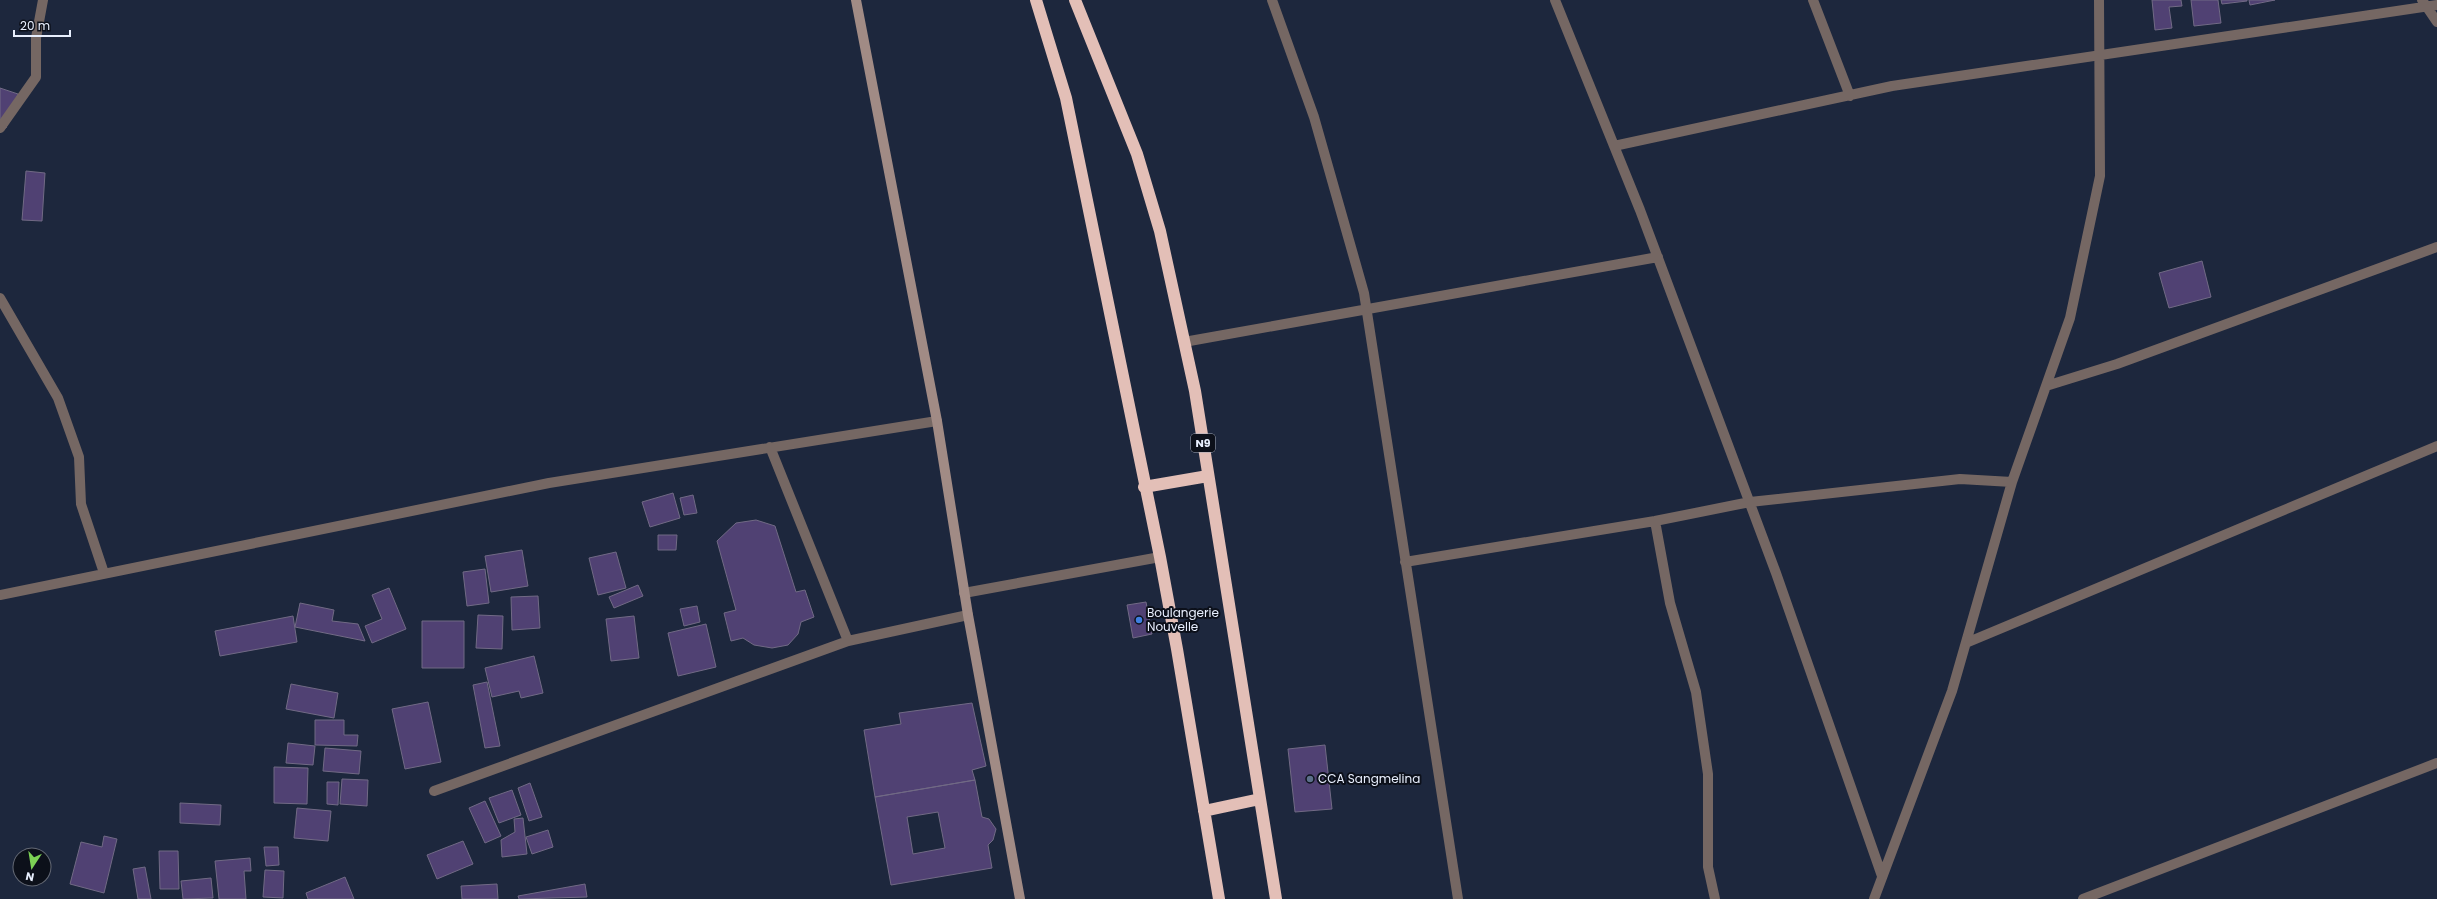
<svg xmlns="http://www.w3.org/2000/svg" width="2437" height="899" viewBox="0 0 2437 899" font-family="Poppins,sans-serif">
	<style>
		.building { fill: #504173; stroke: #716a85; fill-rule: evenodd }
		.lines { fill: none; stroke-linecap: round; stroke-linejoin: round }
		.street { stroke: #756763; stroke-width: 10 }
		.secondary { stroke: #a18b85; stroke-width: 10 }
		.highway { stroke: #e3bfb7; stroke-width: 12 }
		.shop-dot { fill: #3f7fe0; stroke: #0c101a; stroke-width: 1.5 }
		.service-dot { fill: #5c6f8a; stroke: #0c101a; stroke-width: 1.5 }
		.labels { text-anchor: middle; stroke-width: 4; stroke-linejoin: round; paint-order: stroke }
		.shield { fill: #0c101a; stroke: #a6acba; stroke-width: 1 }
		.shield-label { font-size: 11px; font-weight: bold; fill: #e8effe }
		.poi-label { font-size: 12px; fill: #e8effe; stroke: #0c101a; text-anchor: start }
	</style>
	<rect width="100%" height="100%" fill="#1d273d"/>
	<path class="building" d="M2152 0H2181L2182 6 2169 7 2172 28 2155 30Z
		M2191 0H2218L2221 23 2194 26Z
		M2221 0H2247V1L2222 4Z
		M2249 0H2275L2250 5Z
		M0 88 18 94 6 128 0 126Z
		M26 171 45 173 42 221 22 220Z
		M2202 261 2211 297 2169 308 2159 273Z
		M673 493 680 518 650 527 642 502Z
		M693 495 697 513 684 515 680 498Z
		M756 520 775 526 796 592 805 590 814 617 801 622 798 634 788 645 772 648 754 645 743 638 731 641 724 613 736 610 717 541 736 523Z
		M658 535H677L676 550H658Z
		M522 550 528 586 491 592 485 556Z
		M616 552 626 588 598 595 589 558Z
		M485 569 489 603 467 606 463 572Z
		M638 585 643 596 614 608 609 597Z
		M389 588 406 629 372 643 365 626 382 619 372 595Z
		M538 596 540 628 512 630 511 597Z
		M1146 602 1152 634 1133 638 1127 605Z
		M300 603 334 610 332 621 358 624 365 641 295 627Z
		M697 606 700 622 684 626 680 609Z
		M478 615 503 616 502 649 476 648Z
		M293 616 297 642 220 656 215 631Z
		M634 616 639 658 611 661 606 619Z
		M422 621H464V668H422Z
		M706 624 716 667 678 676 668 633Z
		M534 656 543 693 521 698 519 691 492 697 485 668Z
		M487 682 500 746 485 748 473 685Z
		M291 684 338 693 334 718 286 709Z
		M428 702 441 762 405 769 392 709Z
		M972 703 986 766 972 770 975 780 875 797 864 730 901 724 899 713Z
		M315 720H344V735H358L357 746 315 745Z
		M288 743 315 746 313 765 286 763Z
		M1325 745 1332 809 1295 812 1288 749Z
		M325 748 361 751 359 774 323 771Z
		M274 767 308 768 307 804 274 803Z
		M342 779 368 780 367 806 340 804Z
		M975 780 982 817 989 819 996 829 993 840 988 845 992 868 891 885 875 797ZM938 812 945 848 913 854 907 817Z
		M327 782H339L338 805 327 804Z
		M530 783 542 817 529 821 518 788Z
		M512 790 521 815 499 823 489 798Z
		M485 801 501 836 485 843 469 808Z
		M180 803 221 805 220 825 180 823Z
		M297 808 331 811 328 841 294 838Z
		M523 818 527 854 502 857 501 840 515 832 514 819Z
		M548 830 553 847 532 854 526 837Z
		M104 836 117 839 104 893 70 884 81 842 102 847Z
		M463 841 473 864 437 879 427 855Z
		M264 847H278L279 865 266 866Z
		M159 851H178L179 889H160Z
		M250 858 251 871H244L246 899H219L215 861Z
		M145 867 151 899H138L133 869Z
		M265 870 284 871 283 898 263 897Z
		M345 877 354 899H308L306 893Z
		M211 878 213 898 183 899 181 881Z
		M497 884 498 899H462L461 886Z
		M585 884 587 897 519 899 518 896Z"/>
	<g class="lines">
		<path class="street" d="M1272 0 1314 117 1364 293 1458 899
			M1555 0 1640 210 1776 573 1882 876
			M1813 0 1850 96
			M2422 0 2437 22
			M0 128 36 77V38L43 0
			M1614 146 1892 86 2437 5
			M0 298 58 398 79 457 81 504 104 573
			M1184 342 1658 257
			M2046 386 2117 364 2437 247
			M770 447 848 641
			M1655 521 1670 603 1696 692 1708 774V867L1715 899
			M1405 562 1655 521 1750 502 1960 479 2012 482
			M964 593 1160 557
			M0 595 549 483 937 421
			M1966 643 2437 446
			M434 791 848 641 968 615
			M1874 899 1952 691 2012 482 2070 318 2100 176 2099 0
			M2083 899 2437 763"/>
		<path class="secondary" d="M856 0 937 421 968 615 1020 899"/>
		<path class="highway" d="M1036 0 1066 98 1160 557 1177 649 1219 899
			M1075 0 1137 154 1160 231 1195 391 1276 899
			M1144 487 1208 476
			M1204 811 1260 799"/>
	</g>
	<circle class="shop-dot" cx="1139" cy="620" r="4"/>
	<circle class="service-dot" cx="1310" cy="779" r="4"/>
	<g class="labels">
		<rect class="shield" x="1191" y="434" width="24" height="18" rx="3"/>
		<g class="shield-label">
			<text x="1203" y="447">N9</text>
		</g>
		<g class="poi-label">
			<text x="1147" y="617">Boulangerie<tspan x="1147" dy="14">Nouvelle</tspan></text>
			<text x="1318" y="783">CCA Sangmelina</text>
		</g>
	</g>
	<g transform="translate(32 867) rotate(192)"><circle r="19" fill="#0c101a" stroke="#646975"/>
	<path d="M0-3L7 15L0 10L-7 15Z" fill="#7cd155"/>
	<text y="-6" font-size="11" font-weight="bold" text-anchor="middle" fill="#e8effe">N</text>
	</g>
	<path d="M14 30v6h56v-6" fill="none" stroke="#e8effe" stroke-width="2"/>
	<text x="20" y="30" font-size="12" fill="#e8effe" stroke="#0c101a" stroke-width="3" paint-order="stroke">20 m</text>
</svg>
